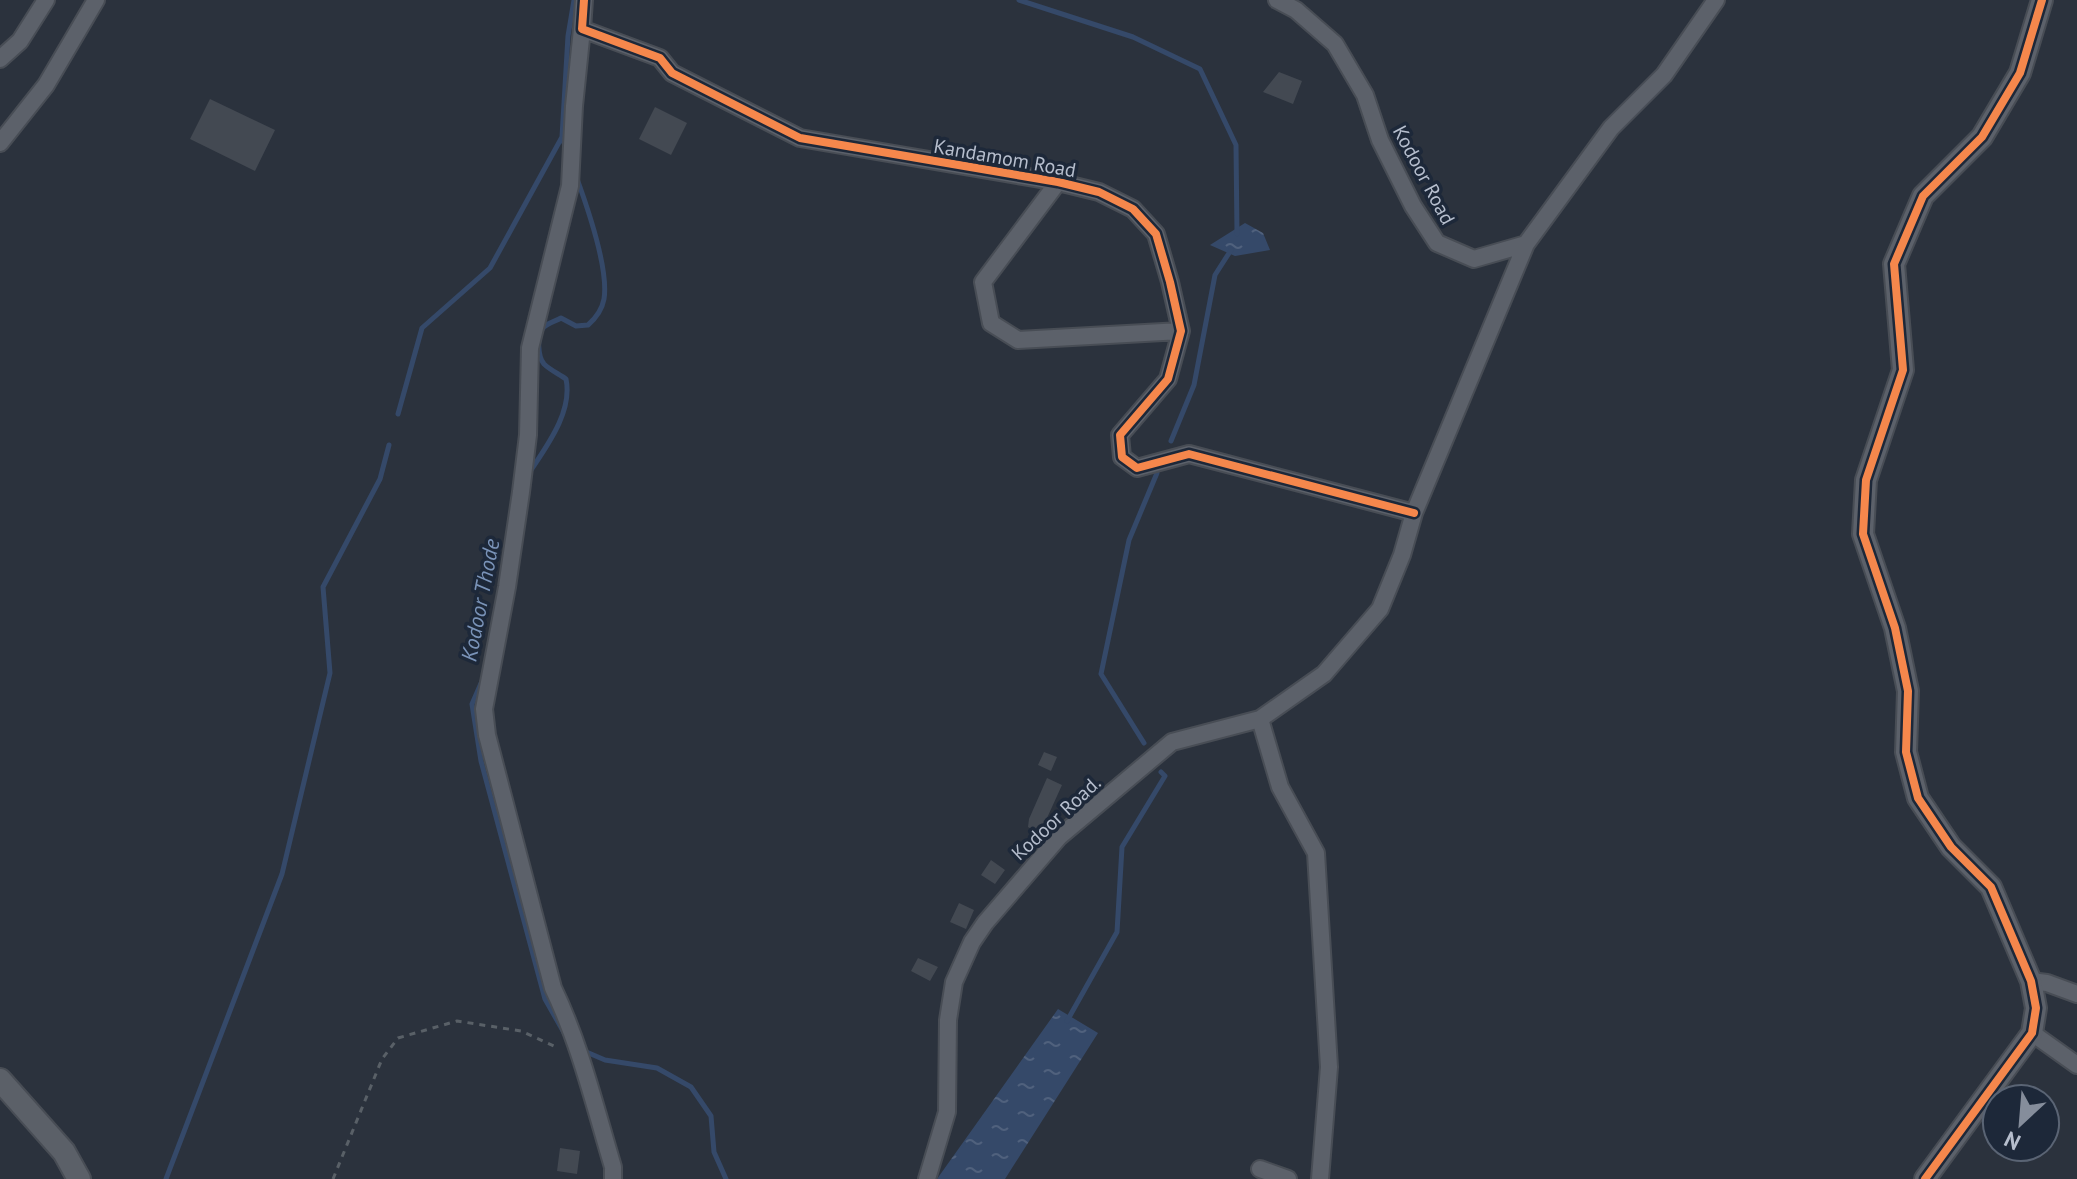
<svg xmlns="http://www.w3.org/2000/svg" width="2077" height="1179" viewBox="0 0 2077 1179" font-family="'PT Sans',sans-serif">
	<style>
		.water { fill: url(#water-ripples) }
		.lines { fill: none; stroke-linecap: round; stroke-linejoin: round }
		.stream { stroke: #354969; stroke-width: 5 }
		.building { fill: #434952 }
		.minor-casing { stroke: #484d55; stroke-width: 20 }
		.tertiary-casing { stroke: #484d55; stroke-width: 24 }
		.secondary-casing { stroke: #484d55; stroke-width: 26 }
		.path { stroke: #596067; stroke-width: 3; stroke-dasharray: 6 6; stroke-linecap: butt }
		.minor { stroke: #5c616a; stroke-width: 16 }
		.tertiary { stroke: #5c616a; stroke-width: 20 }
		.secondary { stroke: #5b6068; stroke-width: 22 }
		.cycleway-casing { stroke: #1d2839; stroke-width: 13 }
		.cycleway { stroke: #f5874c; stroke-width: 8 }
		.labels { text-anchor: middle; stroke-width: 7; stroke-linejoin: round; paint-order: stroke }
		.street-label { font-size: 20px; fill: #b6becd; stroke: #1d2839 }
		.water-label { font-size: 22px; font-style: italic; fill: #7a93b8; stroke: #1d2839 }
	</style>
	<defs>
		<pattern id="water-ripples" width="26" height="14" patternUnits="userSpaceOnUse" patternTransform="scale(2)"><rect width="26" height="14" fill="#354969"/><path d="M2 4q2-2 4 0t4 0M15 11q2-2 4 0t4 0" fill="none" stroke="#50617d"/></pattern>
	</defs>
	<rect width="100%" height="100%" fill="#2b323d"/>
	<path class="water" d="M1245 223 1263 233 1270 250 1235 256 1210 245Z
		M1058 1009 1098 1033 1005 1179H937Z"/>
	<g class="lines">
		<path class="stream" d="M1019 0 1133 37 1200 69 1236 145 1237 234
			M566 148 562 137 568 36 574 0
			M398 414 422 328 490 268 562 137
			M1171 441 1194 385 1215 275 1231 250
			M529 473C546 447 573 412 566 379 559 374 550 370 544 364 538 357 536 335 544 327 548 323 556 321 561 318L576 326 588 325C596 318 602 310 604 299 609 268 587 206 576 176
			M482 681 472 704 481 761 545 999 567 1038
			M1144 743 1101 674 1129 540 1157 473
			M1067 1021 1117 932 1122 847 1165 776 1161 772
			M584 1051 605 1060 657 1068 691 1087 711 1116 714 1152 726 1179
			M166 1179 282 874 330 673 323 587 380 479 389 445"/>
	</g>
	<path class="building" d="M1279 72 1302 81 1293 104 1263 92Z
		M210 99 275 130 255 171 190 139Z
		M655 107 687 123 671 155 639 139Z
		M1044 752 1057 757 1051 771 1038 765Z
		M1047 778 1062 785 1047 818 1052 821 1043 836 1028 827 1029 819Z
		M991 860 1005 870 995 884 981 875Z
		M959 903 974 910 966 929 950 922Z
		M918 958 938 967 930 981 911 971Z
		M560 1148 580 1151 577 1174 557 1171Z"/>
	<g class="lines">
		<defs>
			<path id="minor" d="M584 0 582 29 660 58 672 73 800 138 1058 182 1099 192 1133 209 1156 234 1170 282 1181 331 1168 379 1120 435 1122 457 1137 468 1189 454 1414 513
				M1277 0 1296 10 1335 44 1365 95 1380 140 1413 206 1437 243 1474 259 1526 244 1611 128 1664 75 1716 0
				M582 29 574 106 570 186 530 348 528 435 521 492 507 587 484 709 487 735 553 988C580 1044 595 1107 613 1167V1179
				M0 59 20 41 46 0
				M0 143 46 85 96 0
				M1058 182 983 282 991 323 1018 340 1181 331
				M1260 719 1280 787 1316 853 1329 1067 1320 1179
				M2031 981 2047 983 2077 994
				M2032 1033 2077 1065
				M1260 1169 1288 1179
				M927 1179 947 1112 948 1020 954 982 972 942 985 923 1059 837 1172 742 1260 719 1324 674 1380 609 1402 555 1414 513 1526 244"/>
			<path id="tertiary" d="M1925 1179 2032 1033 2036 1008 2031 981 1991 887 1951 847 1918 798 1906 752 1908 691 1895 628 1863 534 1866 480 1903 370 1894 264 1923 196 1982 137 2020 73 2042 0"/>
			<path id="secondary" d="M0 1080 64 1152 79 1179"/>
		</defs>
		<use href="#minor" class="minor-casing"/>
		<use href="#tertiary" class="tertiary-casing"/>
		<use href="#secondary" class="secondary-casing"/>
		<path class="path" d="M333 1179 382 1059 398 1038 457 1021 521 1031 558 1048"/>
		<use href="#minor" class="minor"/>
		<use href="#tertiary" class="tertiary"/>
		<use href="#secondary" class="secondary"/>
		<defs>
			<path id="cycleway" d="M584 0 582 29 660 58 672 73 800 138 1058 182 1099 192 1133 209 1156 234 1170 282 1181 331 1168 379 1120 435 1122 457 1137 468 1189 454 1414 513
				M1925 1179 2032 1033 2036 1008 2031 981 1991 887 1951 847 1918 798 1906 752 1908 691 1895 628 1863 534 1866 480 1903 370 1894 264 1923 196 1982 137 2020 73 2042 0"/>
		</defs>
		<use href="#cycleway" class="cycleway-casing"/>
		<use href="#cycleway" class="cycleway"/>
	</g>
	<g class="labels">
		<g class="street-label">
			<text transform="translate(1005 158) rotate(10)" y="7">Kandamom Road</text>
			<text transform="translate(1424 175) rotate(62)" y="7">Kodoor Road</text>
			<text transform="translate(1056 818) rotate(-43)" y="7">Kodoor Road.</text>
		</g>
		<g class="water-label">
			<text transform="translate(480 600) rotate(-79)" y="8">Kodoor Thode</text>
		</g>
	</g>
	<g transform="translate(2021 1123) rotate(206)"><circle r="38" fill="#1d2839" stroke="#5a6474" stroke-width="2"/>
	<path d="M0-6L14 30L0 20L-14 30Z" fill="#858d9b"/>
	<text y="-12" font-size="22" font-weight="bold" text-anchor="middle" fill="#b6becd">N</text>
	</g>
</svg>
